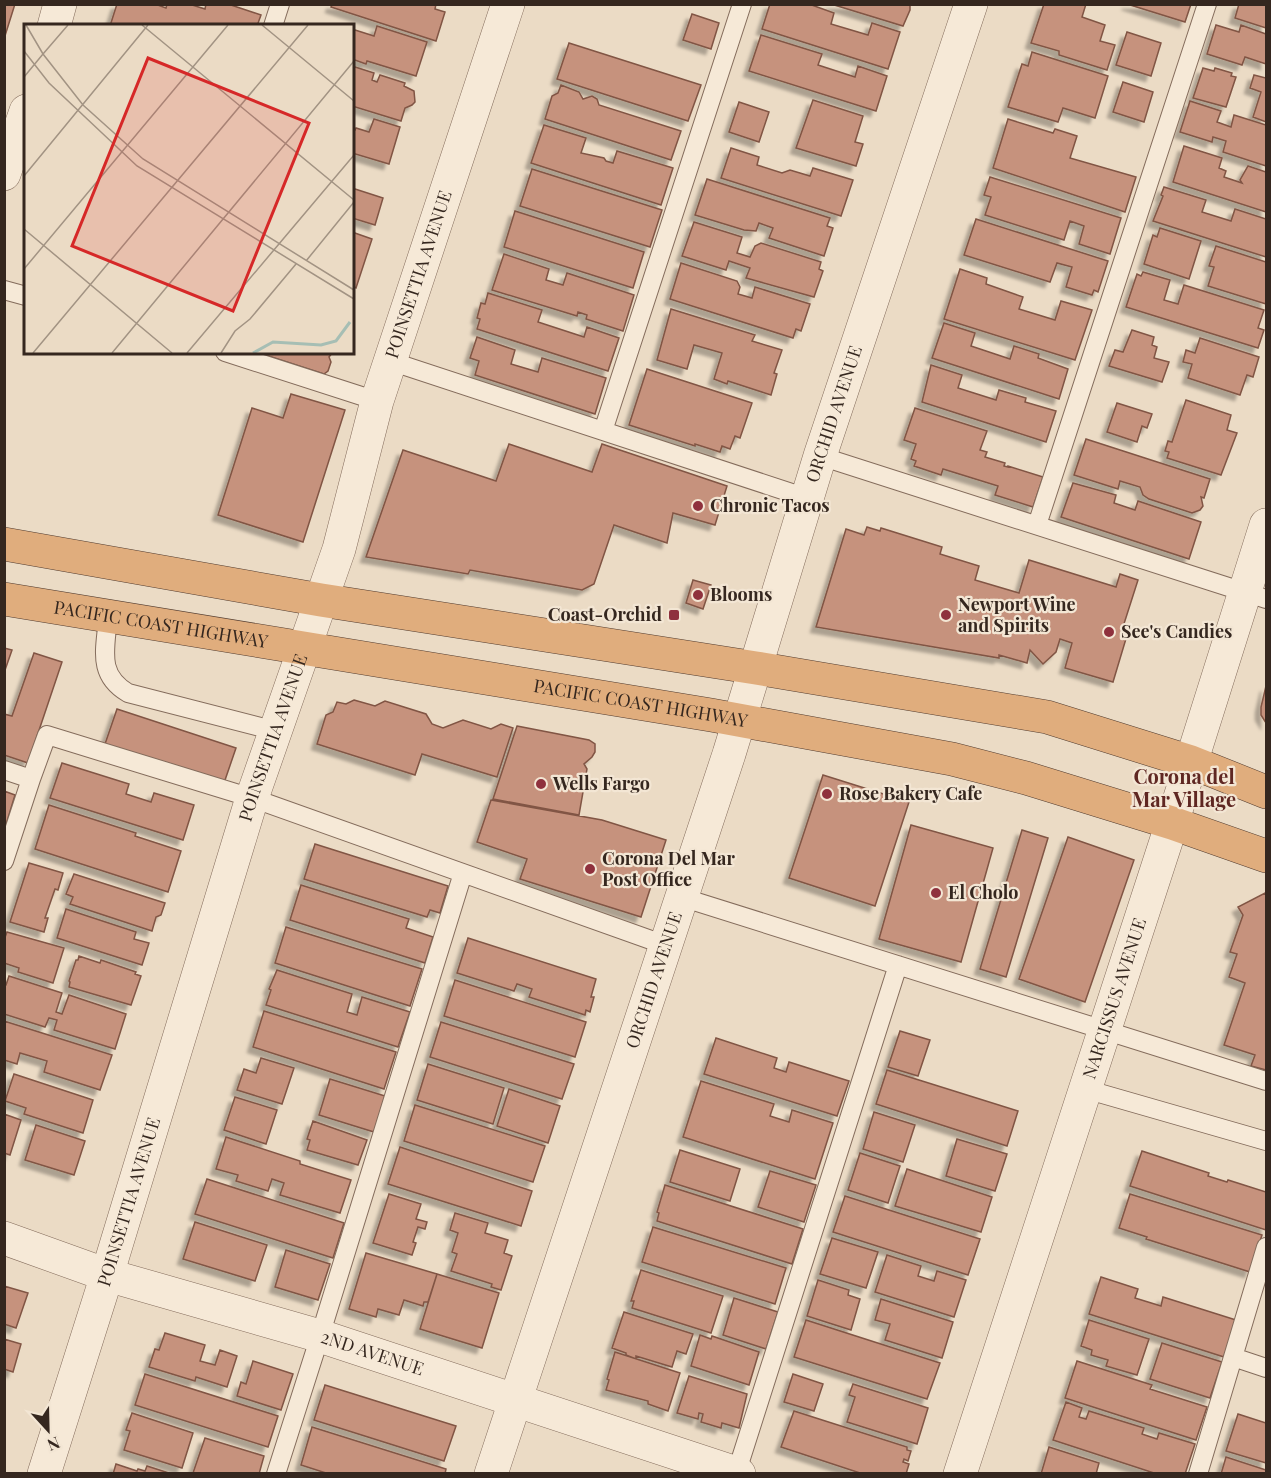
<svg xmlns="http://www.w3.org/2000/svg" width="1271" height="1478" viewBox="0 0 1271 1478" font-family="'Playfair Display',serif">
	<style>
		.building { fill: #c6927d; stroke: #815544; stroke-width: 1.5; filter: url(#shadow) }
		.lines { fill: none; stroke-linecap: round; stroke-linejoin: round }
		.service-casing { stroke: #846c5c; stroke-width: 20 }
		.minor-casing { stroke: #846c5c; stroke-width: 34 }
		.tertiary-casing { stroke: #846c5c; stroke-width: 34 }
		.trunk-casing { stroke: #523c30; stroke-width: 34 }
		.service { stroke: #f6e9d7; stroke-width: 18 }
		.minor { stroke: #f6e9d7; stroke-width: 33 }
		.tertiary { stroke: #f6e9d7; stroke-width: 33 }
		.trunk { stroke: #e0ad7d; stroke-width: 33 }
		.poi-dot { fill: #8f313d; stroke: #f3e6d4; stroke-width: 2 }
		.labels { text-anchor: middle; stroke-width: 4.5; stroke-linejoin: round; paint-order: stroke }
		.street-label { font-size: 18px; fill: #35271f; stroke: #f3e6d4 }
		.poi-label { font-size: 18px; font-weight: bold; fill: #35271f; stroke: #f3e6d4; text-anchor: start }
		.neighbourhood-label { font-size: 20px; font-weight: bold; fill: #5f2722; stroke: #f3e6d4 }
		.inset-river { fill: none; stroke: #a6beb4; stroke-width: 3 }
		.inset-road { fill: none; stroke: #a29383; stroke-width: 1.5 }
		.view { fill: #d62828; fill-opacity: 0.15; stroke: #d62828; stroke-width: 3 }
		.inset-edge { fill: none; stroke: #35271f; stroke-width: 3 }
	</style>
	<defs>
		<filter id="shadow"><feDropShadow dx="-5.5" dy="5.5" stdDeviation="1.5" flood-color="#0004"/></filter>
	</defs>
	<rect width="100%" height="100%" fill="#ebdbc5"/>
	<path class="building" d="M4 4H15L4 39Z
		M117 4H155L166 8 167 4H189L205 9 206 4H228L261 15 257 26H195L190 24 189 26H110Z
		M332 4H436L435 9 445 12 436 41 331 7Z
		M770 4H809L834 13 831 24 868 35 872 23 900 32 888 69 762 29Z
		M831 4H910V10L903 26Z
		M1044 4H1086L1082 17 1105 25 1100 41 1115 45 1107 70 1059 55V51L1031 43Z
		M1127 4H1191L1185 22Z
		M1239 4H1266V28L1235 18Z
		M692 14 719 23 711 49 683 40Z
		M1216 25 1239 32 1241 25 1266 34V64L1245 57 1242 65 1207 54Z
		M377 26 427 42 416 76 367 61 366 64 352 59V29L374 36Z
		M1127 32 1161 43 1151 76 1116 65Z
		M761 35 822 54 818 65 855 77 858 66 887 76 876 111 749 71Z
		M569 43 701 85 688 121 557 79Z
		M1032 52 1108 76 1095 118 1063 108 1058 122 1008 107 1022 64 1028 66Z
		M352 66 374 73 372 80 377 82 380 75 405 83 404 86 414 91 415 102 412 105 405 108 401 121 352 106Z
		M1203 68 1214 71 1215 68 1232 73 1231 76 1236 77 1226 107 1193 98Z
		M1254 75 1266 78V122L1253 117 1261 92 1250 88Z
		M1123 82 1153 92 1144 122 1113 112Z
		M561 85 579 92 583 99 592 96 597 99 599 105 681 131 671 160 545 119 552 96 558 93Z
		M813 100 863 116 855 142 863 144 856 166 796 148Z
		M1190 101 1221 111 1217 122 1231 127 1234 115 1266 125V166L1223 152 1226 141 1213 137 1212 142 1180 132Z
		M739 102 769 112 759 142 729 132Z
		M374 119 400 127 389 164 352 153V129L355 130 356 128 369 132Z
		M1008 119 1053 133 1055 129 1077 136 1070 158 1136 177 1125 212 993 168Z
		M544 125 586 138 581 153 604 158 606 161 613 163 617 151 673 168 661 205 531 163Z
		M1184 146 1222 158 1219 168 1226 171 1224 177 1242 183 1240 180 1248 166 1266 172V212L1173 182Z
		M731 148 759 157 757 165 782 173 790 170 810 176 813 168 853 180 841 216 721 178Z
		M532 169 662 210 650 247 520 206Z
		M990 177 1121 218 1110 254 1079 244 1084 226 1070 221 1064 240 985 215 991 197 984 195Z
		M707 179 830 218 827 226 833 228 824 256 769 238 773 228 759 223 756 231 744 230 695 215Z
		M1164 187 1206 200 1202 212 1231 221 1235 209 1266 219V257L1153 221 1163 196 1161 195Z
		M352 188 383 198 375 225 352 218Z
		M515 211 644 252 633 288 504 247Z
		M976 219 1108 261 1098 292 1094 290 1092 295 1066 287 1072 267 1057 263 1050 282 964 255Z
		M694 222 742 237 737 253 750 257 755 246 761 243 821 262 819 269 823 271 814 297 746 278 750 268 729 261 726 270 682 256Z
		M1160 228 1201 241 1189 279 1144 264 1153 235 1157 237Z
		M352 232 372 239 356 288 352 286Z
		M1216 246 1266 262V304L1208 286 1214 267 1209 266Z
		M504 254 549 269 546 280 563 285 567 273 634 295 623 331 586 319 587 315 578 312 577 316 492 290Z
		M681 263 737 281 740 287 738 294 752 298 755 287 810 304 801 331 796 329 793 338 670 299Z
		M960 269 987 278 986 284 1023 297 1019 309 1055 320 1061 301 1092 310 1075 360 944 319Z
		M1143 272 1170 280 1164 300 1178 304 1184 285 1264 310 1258 328 1264 330 1258 348 1126 307 1137 274 1141 276Z
		M488 293 542 310 538 322 584 337 587 327 619 338 608 371 477 329 480 319 477 318 481 303 485 304Z
		M671 309 755 335 752 341 782 350 774 373 777 374 771 395 728 381 727 384 714 379 722 353 694 345 687 369 657 360Z
		M944 323 975 333 971 346 1010 359 1014 346 1039 354 1038 358 1068 369 1059 399 932 358Z
		M1132 330 1154 337 1152 345 1157 347 1154 358 1169 362 1162 382 1109 366 1115 350 1123 352Z
		M477 337 515 350 511 364 538 372 542 358 606 378 595 414 475 375 479 361 470 358Z
		M1200 338 1259 357 1253 377 1247 375 1240 395 1188 378 1192 364 1183 362 1186 350 1195 353Z
		M256 352H333L329 357 331 362 328 371 324 374Z
		M931 365 962 375 958 388 996 400 999 390 1026 398 1025 402 1056 411 1046 442 922 402Z
		M647 369 752 403 740 438 735 436 730 449 722 446 720 452 695 444V446L629 425Z
		M291 394 345 410 303 542 218 515 252 408 283 418Z
		M1186 400 1231 415 1227 430 1237 433 1221 475 1167 458 1169 452 1165 451 1168 441 1172 442Z
		M1117 403 1152 414 1147 428 1142 426 1137 442 1107 432Z
		M915 408 987 431 980 450 987 452 985 457 1005 463 1004 466 1008 467V466L1043 477 1033 507 995 495 998 486 943 469 941 475 914 466 916 461 911 459 916 444 904 440Z
		M1086 439 1210 479 1204 498 1201 497 1203 506 1200 510 1192 513 1149 499 1143 495 1140 487 1120 481 1118 489 1074 475Z
		M509 444 592 472 602 444 727 486 715 525 673 513 667 543 614 525 594 584 582 590 470 570 468 574 366 557 403 450 496 481Z
		M1073 483 1116 495 1114 503 1135 510 1138 501 1201 522 1189 559 1061 517Z
		M867 527 880 531 881 528 942 547 940 554 979 566 975 580 1019 593 1029 560 1116 587 1120 574 1138 580 1122 630 1128 632 1113 682 1065 668 1072 643 1060 639 1056 652 1043 664 1030 650 1027 663 999 655V658L816 627 846 529 864 535Z
		M693 580 711 585 703 609 686 603Z
		M4 648 12 650 4 673Z
		M34 653 62 662 28 763 4 755V714L12 716Z
		M1266 686V723L1261 715V707Z
		M354 700 375 706 385 701 426 714 432 724 443 728 463 720 491 729 501 724 513 728 497 777 422 754 415 775 317 744 326 715 333 712 337 702 346 704Z
		M117 709 236 748 224 783 105 744Z
		M517 726 589 740 595 744V752L592 757 584 764 587 769 579 815 493 799Z
		M62 763 129 784 126 794 151 802 154 793 194 805 183 840 50 798Z
		M823 775 909 802 875 906 789 878Z
		M4 791 15 795 5 828H4Z
		M491 800 602 820 666 840 641 917 520 879 527 859 477 842Z
		M49 805 136 833 135 836 181 851 168 892 35 849Z
		M911 825 993 848 961 962 879 939Z
		M1022 830 1048 838 1006 977 980 969Z
		M1068 837 1134 860 1085 1002 1019 979Z
		M315 844 448 886 440 913 430 910 427 917 304 879Z
		M29 863 63 873 58 890 55 889 45 918H48L44 932 10 922Z
		M74 874 165 903 161 915 156 917 152 931 70 904 73 897 66 894Z
		M301 885 409 919 406 928 433 937 425 963 290 920Z
		M1265 893 1266 896V1070L1251 1066 1255 1055 1224 1045 1245 983 1229 977 1237 954 1230 952 1243 915 1238 907Z
		M66 909 136 932 134 939 149 943 142 965 57 938Z
		M286 927 422 969 410 1006 275 963Z
		M7 932 64 948 53 983 18 972 19 968 4 963V940Z
		M468 938 596 979 591 997H594L590 1012 586 1010 585 1015 529 997 532 989 517 984 514 991 457 973Z
		M79 956 100 963 101 960 136 972 135 974 141 976 131 1005 69 987 70 982 69 981 76 960H78Z
		M277 970 352 994 347 1012 357 1015 362 997 410 1012 398 1047 266 1005 271 990 269 989Z
		M9 976 62 993 56 1012 62 1014 69 995 126 1014 115 1049 54 1030 57 1020 49 1018 45 1027 4 1014V985H6Z
		M455 980 586 1022 575 1057 444 1016Z
		M264 1011 396 1052 384 1089 253 1047Z
		M4 1021 112 1055 100 1090 44 1072 47 1061 20 1053 17 1064 4 1060Z
		M441 1022 574 1064 562 1099 430 1057Z
		M900 1031 930 1040 918 1076 888 1067Z
		M716 1038 777 1058 774 1068 786 1072 789 1062 849 1081 837 1116 704 1074Z
		M261 1058 294 1068 282 1104 237 1090 244 1069 256 1073Z
		M428 1064 504 1088 493 1124 417 1100Z
		M887 1070 1018 1111 1007 1146 876 1104Z
		M14 1074 93 1100 83 1133 24 1114 26 1108 5 1101Z
		M330 1079 385 1096 374 1132 319 1115Z
		M701 1081 774 1104 770 1116 789 1122 792 1110 833 1123 815 1179 683 1137Z
		M509 1089 560 1106 548 1143 497 1126Z
		M235 1097 277 1110 266 1144 224 1130Z
		M415 1105 545 1146 533 1182 404 1141Z
		M874 1112 915 1125 903 1162 863 1149Z
		M4 1114 21 1120 10 1155 4 1153Z
		M313 1121 367 1140 358 1165 307 1150 310 1140 307 1139Z
		M36 1125 85 1141 74 1175 25 1160Z
		M226 1137 300 1161V1164L351 1180 340 1213 280 1195 284 1183 272 1179 268 1191 236 1181 238 1175 216 1169Z
		M957 1139 1007 1154 995 1191 946 1176Z
		M400 1147 532 1191 521 1226 388 1184Z
		M680 1150 740 1169 730 1201 670 1182Z
		M1142 1151 1209 1173 1208 1176 1227 1182 1228 1180 1266 1192V1230L1130 1186Z
		M860 1153 900 1166 888 1203 848 1190Z
		M907 1169 992 1197 981 1232 895 1206Z
		M770 1171 816 1185 804 1222 758 1207Z
		M207 1179 344 1223 333 1258 195 1214Z
		M665 1185 803 1229 792 1264 657 1221 659 1213 657 1212Z
		M389 1194 421 1204 416 1219 427 1222 425 1229 418 1227 413 1242 416 1243 412 1255 373 1243Z
		M1130 1194 1262 1235 1250 1272 1146 1239 1147 1237 1119 1228Z
		M845 1196 980 1239 968 1275 833 1232Z
		M455 1213 488 1223 485 1233 508 1240 504 1253 512 1256 501 1290 491 1287 492 1284 451 1271 457 1254 452 1252 458 1233 450 1230Z
		M195 1222 267 1245 255 1281 183 1259Z
		M653 1227 786 1268 775 1304 642 1262Z
		M832 1238 878 1252 866 1288 820 1274Z
		M286 1250 330 1264 318 1300 275 1287Z
		M366 1253 437 1274 428 1302H424L423 1306 404 1300 399 1315 378 1309 376 1317 349 1309Z
		M887 1255 921 1266 918 1276 934 1281 937 1271 966 1280 954 1317 875 1292Z
		M641 1270 723 1296 711 1333 632 1308 634 1301H631Z
		M437 1274 499 1293 482 1348 420 1329Z
		M1101 1277 1138 1289 1135 1298 1161 1306 1163 1297 1236 1320 1224 1357 1089 1314Z
		M818 1280 849 1290 848 1295 860 1299 851 1330 807 1316Z
		M4 1286 28 1293 16 1328 4 1324Z
		M734 1298 778 1312 766 1349 723 1335Z
		M881 1299 953 1322 942 1358 885 1340 890 1324 875 1320Z
		M624 1312 693 1334 686 1354 677 1351 672 1367 636 1356V1359L626 1355V1353L612 1348Z
		M806 1320 940 1363 927 1399 794 1357Z
		M1089 1320 1149 1339 1137 1375 1106 1366 1108 1360 1091 1355 1092 1350 1081 1346Z
		M165 1333 205 1345 200 1361 215 1365 220 1350 237 1356 227 1387 196 1377 195 1381 149 1367 155 1349 159 1350Z
		M700 1335 711 1339 712 1336 759 1352 749 1385 691 1366Z
		M4 1339 21 1344 13 1372 4 1369Z
		M1162 1343 1222 1362 1210 1398 1150 1379Z
		M615 1352 680 1373 668 1411 648 1404V1401L606 1390 609 1380 607 1379Z
		M253 1361 293 1374 281 1410 237 1396 241 1382 246 1384Z
		M1077 1361 1152 1385 1150 1389 1207 1407 1196 1440 1065 1398Z
		M145 1374 278 1416 268 1447 135 1405Z
		M793 1374 823 1384 814 1411 784 1402Z
		M689 1376 747 1394 739 1428 722 1423 721 1428 701 1422 703 1414 699 1413 698 1419 677 1413Z
		M853 1384 928 1408 917 1444 847 1422 855 1397 849 1395Z
		M325 1385 456 1426 444 1461 314 1420Z
		M1066 1402 1082 1408 1079 1417 1086 1419 1089 1411 1144 1428 1142 1434 1157 1439 1159 1433 1195 1444 1185 1474H1157L1053 1440Z
		M794 1411 907 1447V1450L911 1451 908 1461 904 1459 903 1462 909 1464 906 1474H863L781 1447Z
		M132 1413 193 1433 182 1468 124 1450 130 1431 126 1430Z
		M1238 1414 1266 1423V1463L1226 1451Z
		M312 1427 446 1469 445 1474H329L301 1465Z
		M205 1438 264 1456 259 1474 193 1473Z
		M1049 1447 1099 1463 1096 1474H1041Z
		M1226 1457 1266 1470V1474H1221Z
		M116 1464 137 1471 138 1469 145 1471 147 1466 172 1474H113Z"/>
	<g class="lines">
		<defs>
			<path id="service" d="M273 26 280 4
				M4 290 26 296
				M225 352 377 401
				M390 361 807 498
				M603 431 742 4
				M820 456 1266 599
				M1037 525 1207 4
				M108 616C106 648 96 674 128 693L276 731
				M4 770 31 779 47 735 252 798 665 945
				M4 861 31 779
				M681 897 1266 1081
				M1085 1089 1266 1141
				M1233 1357 1266 1368
				M276 1474 320 1336 463 873
				M736 1474 898 965
				M1198 1474 1266 1247"/>
			<g id="minor">
				<path id="s1" d="M4 1238 107 1275 320 1336 739 1474"/>
				<path id="s2" d="M44 1474 107 1275 252 798 339 549 377 401 508 4"/>
				<path id="s3" d="M491 1474 729 754 820 456 971 4"/>
				<path id="s4" d="M960 1474 1172 823 1266 525"/>
			</g>
			<path id="tertiary" d="M54 26 60 4
				M4 174 26 111"/>
			<g id="trunk">
				<path d="M4 544 321 600 756 668 1047 717 1191 762 1266 792"/>
				<path id="s5" d="M4 599 711 715 952 759 1026 778 1172 823 1266 856"/>
			</g>
		</defs>
		<use href="#service" class="service-casing"/>
		<use href="#minor" class="minor-casing"/>
		<use href="#tertiary" class="tertiary-casing"/>
		<use href="#trunk" class="trunk-casing"/>
		<use href="#service" class="service"/>
		<use href="#minor" class="minor"/>
		<use href="#tertiary" class="tertiary"/>
		<use href="#trunk" class="trunk"/>
	</g>
	<g class="poi-dot">
		<circle cx="698" cy="506" r="6"/>
		<circle cx="698" cy="595" r="6"/>
		<rect x="668" y="609" width="12" height="12" rx="3"/>
		<circle cx="946" cy="615" r="6"/>
		<circle cx="1109" cy="632" r="6"/>
		<circle cx="541" cy="784" r="6"/>
		<circle cx="827" cy="794" r="6"/>
		<circle cx="590" cy="869" r="6"/>
		<circle cx="936" cy="893" r="6"/>
	</g>
	<g class="labels">
		<g class="street-label">
			<text dy="6" stroke="none"><textPath href="#s2" startOffset="1257">POINSETTIA AVENUE</textPath></text>
			<text dy="6" stroke="none"><textPath href="#s3" startOffset="1114">ORCHID AVENUE</textPath></text>
			<text dy="6" stroke="none"><textPath href="#s5" startOffset="159">PACIFIC COAST HIGHWAY</textPath></text>
			<text dy="6" stroke="none"><textPath href="#s5" startOffset="645">PACIFIC COAST HIGHWAY</textPath></text>
			<text dy="6" stroke="none"><textPath href="#s2" startOffset="771">POINSETTIA AVENUE</textPath></text>
			<text dy="6" stroke="none"><textPath href="#s3" startOffset="520">ORCHID AVENUE</textPath></text>
			<text dy="6" stroke="none"><textPath href="#s4" startOffset="500">NARCISSUS AVENUE</textPath></text>
			<text dy="6" stroke="none"><textPath href="#s2" startOffset="285">POINSETTIA AVENUE</textPath></text>
			<text dy="6" stroke="none"><textPath href="#s1" startOffset="386">2ND AVENUE</textPath></text>
		</g>
		<g class="poi-label">
			<text x="710" y="512">Chronic Tacos</text>
			<text x="710" y="601">Blooms</text>
			<text x="958" y="611">Newport Wine<tspan x="958" dy="21">and Spirits</tspan></text>
			<text x="662" y="621" text-anchor="end">Coast-Orchid</text>
			<text x="1121" y="638">See's Candies</text>
			<text x="553" y="790">Wells Fargo</text>
			<text x="839" y="800">Rose Bakery Cafe</text>
			<text x="602" y="865">Corona Del Mar<tspan x="602" dy="21">Post Office</tspan></text>
			<text x="948" y="899">El Cholo</text>
		</g>
		<g class="neighbourhood-label">
			<text x="1184" y="784">Corona del<tspan x="1184" dy="23">Mar Village</tspan></text>
		</g>
	</g>
	<g transform="translate(24 24)">
		<rect width="330" height="330" fill="#ebdbc5"/>
		<path class="inset-river" d="M229 329 249 318 297 321 312 317 326 298"/>
		<path class="inset-road" d="M2 1 19 30 59 81 119 135 330 266M118 1 330 176M238 1 330 77M0 27 25 59 113 142 330 275M19 30 44 1M0 53 19 30M0 152 124 1M0 205 148 329M282 237 330 178M0 245 204 1M9 329 284 1M88 329 330 37M163 329 330 131M197 329 211 307 226 295 272 240"/>
		<path class="view" d="M124 34 285 99 209 287 48 222Z"/>
		<rect width="330" height="330" class="inset-edge"/>
	</g>
	<rect width="1271" height="1478" fill="none" stroke="#35271f" stroke-width="12"/>
	<g transform="translate(48 1430) rotate(158)" stroke="#f3e6d4" stroke-width="4.5" paint-order="stroke">
	<path d="M0-4.5L10 22L0 15L-10 22Z" fill="#35271f"/>
	<text y="-9" font-size="16" font-weight="bold" text-anchor="middle" fill="#35271f">N</text>
	</g>
</svg>
